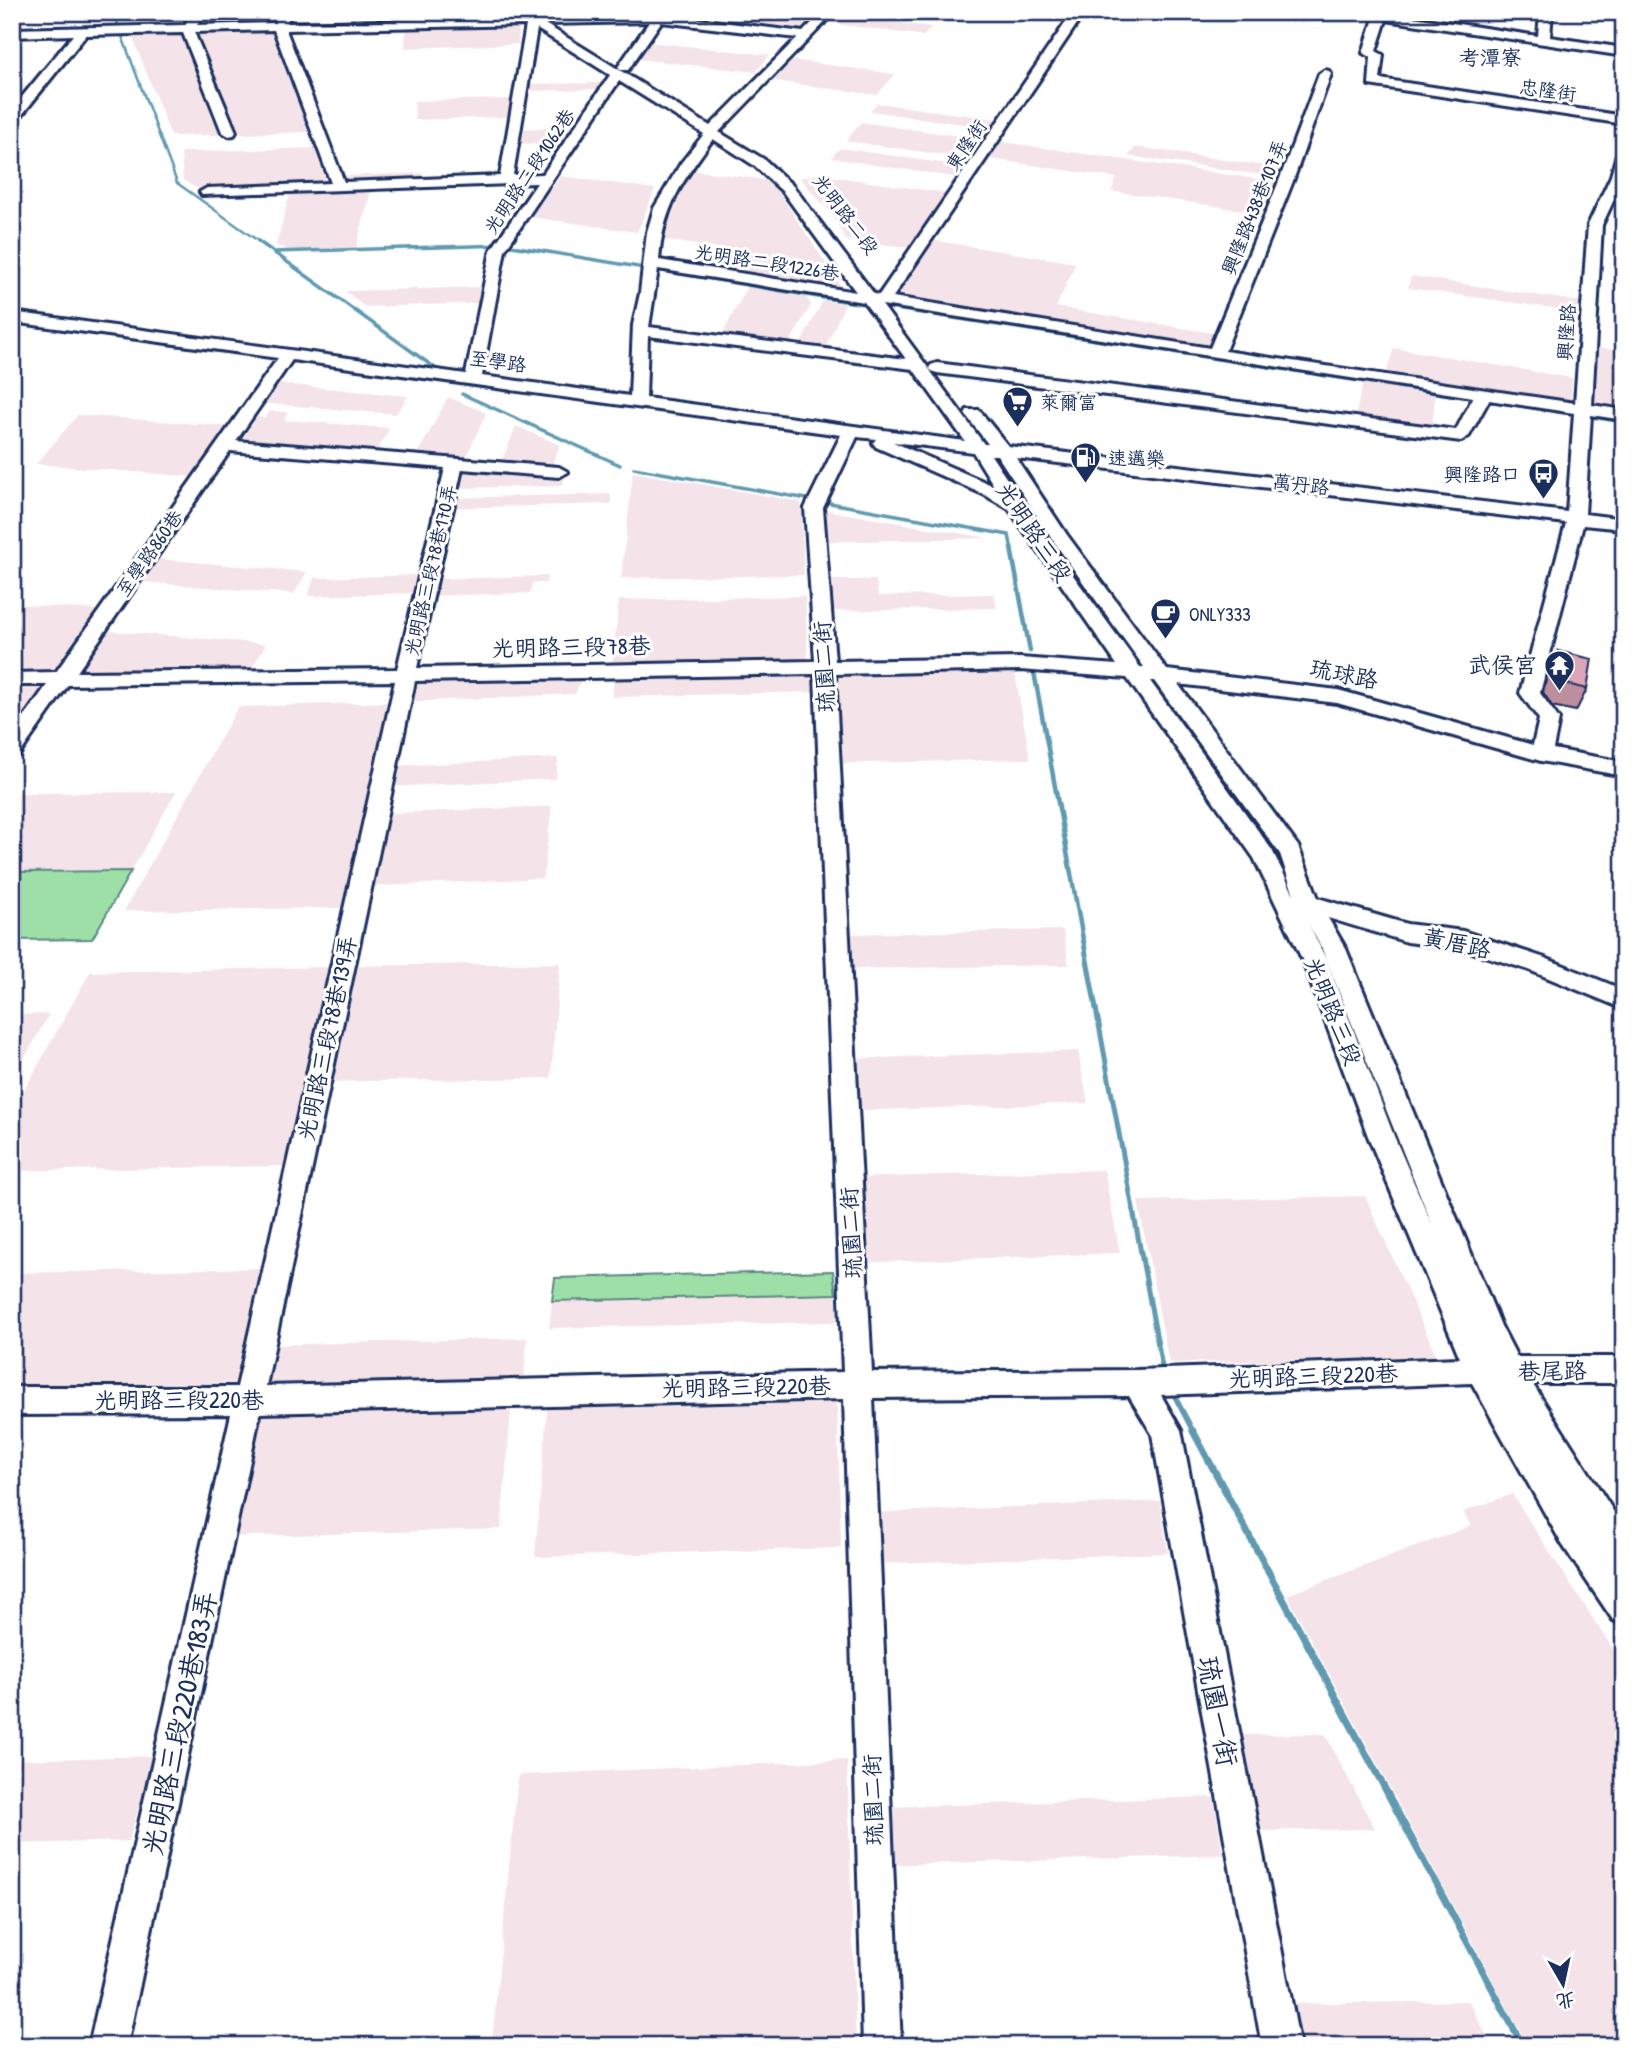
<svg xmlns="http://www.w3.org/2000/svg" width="1636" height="2058" viewBox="0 0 1636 2058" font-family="'Patrick Hand','LXGW WenKai TC',sans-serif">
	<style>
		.built { fill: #f4e4ea }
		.green { fill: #9edfa8; stroke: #5c8783; stroke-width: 2 }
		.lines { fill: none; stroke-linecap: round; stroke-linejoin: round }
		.stream-far4 { stroke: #6099b0; stroke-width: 2.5 }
		.stream-far3 { stroke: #6099b0; stroke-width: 3.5 }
		.stream-far2 { stroke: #6099b0; stroke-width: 4.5 }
		.stream-far1 { stroke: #6099b0; stroke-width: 5 }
		.stream { stroke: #6099b0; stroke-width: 7 }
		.minor-casing { stroke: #1b2f5e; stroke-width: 6 }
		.minor { fill: #fff; fill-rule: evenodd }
		.wall { fill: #bd8e9e; stroke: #1b2f5e; stroke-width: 2 }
		.building { fill: #dca5b8; stroke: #1b2f5e; stroke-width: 2 }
		.labels { text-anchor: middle; stroke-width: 6; stroke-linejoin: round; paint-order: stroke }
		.far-street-label { font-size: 19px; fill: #1b2f5e; stroke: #fff }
		.far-poi-label { font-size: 19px; fill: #1b2f5e; stroke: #fff; text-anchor: start }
		.far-neighbourhood-label { font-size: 21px; fill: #1b2f5e; stroke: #fff }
		.street-label { font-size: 23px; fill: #1b2f5e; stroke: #fff }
		.poi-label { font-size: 23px; fill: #1b2f5e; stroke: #fff; text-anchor: end }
		.near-street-label { font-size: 28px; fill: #1b2f5e; stroke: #fff }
	</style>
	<rect width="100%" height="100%" fill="#fff"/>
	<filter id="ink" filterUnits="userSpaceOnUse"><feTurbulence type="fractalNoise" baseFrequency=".0143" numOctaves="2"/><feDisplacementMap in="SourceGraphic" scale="14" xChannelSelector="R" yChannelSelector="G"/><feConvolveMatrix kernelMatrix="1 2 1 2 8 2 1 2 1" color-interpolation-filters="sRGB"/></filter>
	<g filter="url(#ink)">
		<path class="built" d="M405 12H506L513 16 512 21 403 24Z
			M746 12H820L800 33 733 25Z
			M830 14 932 27 924 36 822 22Z
			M519 24 518 44 405 48 406 27Z
			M272 29 312 132 241 134 193 32Z
			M181 31 224 135 171 136 131 33Z
			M649 42 770 55 756 72 638 59Z
			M785 59 895 74 877 95 767 80Z
			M608 83 603 89 525 91 521 84Z
			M511 99 509 117 415 120 414 101Z
			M877 103 1003 120 997 129 870 111Z
			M861 122 986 140 973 159 846 141Z
			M545 128 573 130 567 143 514 144 519 129Z
			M996 141 1278 182 1262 213 1111 191 1117 178 985 158Z
			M1136 147 1280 168 1277 177 1128 156Z
			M317 148 327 186 198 189 183 180 181 152Z
			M840 148 968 167 960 178 831 158Z
			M687 169 765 180 779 193 843 289 733 274 750 253 656 239Z
			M422 173 426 180 340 185 338 176Z
			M816 174 952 194 913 248 846 240 831 213 800 178Z
			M561 176 655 189 637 232 530 217Z
			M372 187 356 248 288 250 276 245 291 190Z
			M930 240 1076 263 1056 307 1219 334 1214 351 902 302 894 293Z
			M1411 276 1582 302 1581 312 1408 288Z
			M486 287 483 303 365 307 345 291Z
			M747 287 805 294 811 305 786 349 720 339Z
			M823 300 845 304 823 353 798 349Z
			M1592 347 1624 351V413L1589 407Z
			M1394 348 1572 378 1571 405 1385 376Z
			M271 383 408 396 396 414 256 403Z
			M1363 383 1435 394 1432 432 1354 421Z
			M448 397 486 413 465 460 416 457Z
			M270 411 288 412 284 420 390 428 375 454 239 444 257 417 265 418Z
			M78 415 226 426 196 477 36 464Z
			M516 426 560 445 551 467 501 463Z
			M458 466 565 473 563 486 455 488Z
			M633 472 801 502 804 575 621 578Z
			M611 494V504L446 508 448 498Z
			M818 509 988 538 818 542Z
			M149 558 307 572 294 594 142 582 138 587 130 586Z
			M421 575 417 593 308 596 314 578Z
			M547 576 546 583H532L531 593 426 596 429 579Z
			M825 580H876L878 596 994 594 997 608 826 611Z
			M805 596 808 662 612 666 619 600Z
			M12 604 96 610 54 677H12Z
			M99 630 266 644 250 671 83 673 73 667Z
			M1014 667 1030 759 831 764 825 671Z
			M813 669 814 692 612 697 614 673Z
			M583 676 575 694 403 702 408 681Z
			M49 683 27 716 12 717V684Z
			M387 702 342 908 124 911 238 707Z
			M558 758 556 779 384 787 389 766Z
			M176 792 131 871 19 872 12 884V793Z
			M552 806 543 878 362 887 378 814Z
			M1063 930 1069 965 846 969 844 934Z
			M560 963 551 1078 319 1082 345 966Z
			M331 967 284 1166 12 1171V1112L90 972Z
			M49 1014 14 1077H12V1015Z
			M1078 1051 1088 1103 850 1111 847 1059Z
			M1104 1170 1120 1253 853 1263 848 1178Z
			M1365 1196 1437 1357 1169 1363 1138 1201Z
			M261 1268 236 1383 12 1389V1273Z
			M836 1294 838 1322 549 1328 552 1301Z
			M527 1338 524 1382 256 1386 265 1345Z
			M548 1398 837 1399 841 1548 535 1557Z
			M512 1399 501 1529 224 1537 250 1409Z
			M1512 1494 1624 1666V2046H1528L1287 1595 1471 1526 1463 1512Z
			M1160 1501 1168 1553 869 1564 866 1513Z
			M1325 1734 1375 1829 1251 1831 1233 1735Z
			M153 1756 129 1841 12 1844V1760Z
			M847 1760 856 2046H788L785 2038 492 2042 518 1775Z
			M1213 1797 1223 1855 886 1865 883 1807Z
			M1469 2001 1492 2046H1288L1280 2004Z"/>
		<path class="green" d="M131 871 92 939 12 940V884L19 872Z
			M833 1271 836 1294 552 1301 555 1278Z"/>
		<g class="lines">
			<path class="stream-far4" d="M114 12 120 30
				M122 36 177 183 261 243
				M552 180 631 64
				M511 243 535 206"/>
			<path class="stream-far3" d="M258 241 435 368
				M509 246 512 241
				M273 252 506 245 818 297 1624 422
				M462 394 620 465
				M634 468 1009 535 1012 550"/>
			<path class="stream-far2" d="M1011 548 1030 651
				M1034 672 1083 939"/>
			<path class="stream-far1" d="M1083 938 1162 1367
				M1173 1393 1194 1433"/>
			<path class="stream" d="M1193 1431 1523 2046"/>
			<defs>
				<path id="minor" d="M192 12H204L197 25 275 23 279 12 290 14 287 23 518 18 511 12H525L534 17 668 12 665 15 803 32 822 12H835L719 132 765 160 793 186 874 294 879 295 1073 12H1085L893 297 1210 348 1279 181 1319 74 1325 70 1329 71 1331 74 1293 181 1225 351 1575 403 1588 225 1611 176 1617 154 1624 150V178L1602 225 1592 405 1624 410V420L1591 415 1585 514 1624 519V529L1583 525 1540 693 1559 719 1553 749 1624 762V776L1541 761 1337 703 1178 684 1298 846 1318 898 1407 924 1463 931 1545 958 1624 990V1009L1529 970 1462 949 1407 942 1328 918 1346 949 1501 1326 1517 1357H1624V1383H1532L1624 1528V1571L1615 1568 1624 1581V1625L1613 1620 1562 1544 1472 1383 1161 1395 1181 1430 1300 2046H1262L1152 1434 1129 1396 873 1398 901 2046H863L844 1399 260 1413 127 2046H89L231 1414 12 1415V1387H237L395 681 68 685 19 755 12 757V734L47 685H12V673L56 672 278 358 12 322V312L466 374 491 250 537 183 202 195 200 192 207 188 331 183 274 30 194 32 236 132 234 135 229 136 222 132 183 33 86 35 17 121 12 122V109L73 35 12 37V29L185 25ZM649 22 618 67 620 70H628L661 22 797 38 710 126 545 24ZM526 25 500 176 344 182 286 30ZM537 29 610 75 543 174 513 175ZM619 81 704 134 681 163 654 208 647 232 640 293 633 325 630 396 482 376 505 250ZM713 139 755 166 783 192 856 292 659 260C663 208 682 181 713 139ZM658 269 864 302 906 359 649 327ZM882 305 1473 397 1456 430 937 363 931 365 929 368 931 371 937 373 1461 441 1469 436 1489 400 1574 413 1567 512 1008 446 979 410H967L965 414 988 444H984ZM648 336 913 369 965 441 646 398ZM292 360 841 435 805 508 815 661 417 668 462 469 559 477 568 472 559 467 236 441ZM857 437 876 439 873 443 876 447 983 494 1009 509 1117 665 1020 658 835 661 823 508ZM893 442 973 452 994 486ZM230 451 445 468 397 669 77 672ZM991 455H997L1054 542 1144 667H1140L1046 538ZM1016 458 1566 523 1520 693 1539 719 1533 745 1338 690 1167 670 1067 535ZM1020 670 1127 678 1254 858 1302 959 1368 1136 1460 1358 1137 1370 872 1372 835 674ZM815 674 843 1372 266 1386 415 681ZM1150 681H1154L1280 854 1294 895 1272 850ZM1309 925 1322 949 1433 1227 1394 1136 1326 959Z
					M1349 12H1380L1538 36 1540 12H1552L1550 37 1624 48V56L1386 20 1376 51 1383 55 1380 79 1624 116V124L1369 85 1371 57 1363 53 1374 18Z"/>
			</defs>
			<use href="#minor" class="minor-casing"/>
			<use href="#minor" class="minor"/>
		</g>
		<path class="wall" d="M1558 651 1587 689 1576 711 1552 706 1543 692 1548 673Z"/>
		<path class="building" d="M1558 651 1592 659 1587 689 1563 683 1553 670Z"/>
	</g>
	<defs>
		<symbol id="supermarket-pin" viewBox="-11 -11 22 30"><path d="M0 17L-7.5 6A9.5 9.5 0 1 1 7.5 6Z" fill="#1b2f5e" stroke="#fff"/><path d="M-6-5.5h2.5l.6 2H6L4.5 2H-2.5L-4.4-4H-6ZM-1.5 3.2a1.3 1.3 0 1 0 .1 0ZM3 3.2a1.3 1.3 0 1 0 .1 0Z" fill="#fff"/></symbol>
		<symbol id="fuel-pin" viewBox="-11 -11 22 30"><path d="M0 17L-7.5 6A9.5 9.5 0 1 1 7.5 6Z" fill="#1b2f5e" stroke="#fff"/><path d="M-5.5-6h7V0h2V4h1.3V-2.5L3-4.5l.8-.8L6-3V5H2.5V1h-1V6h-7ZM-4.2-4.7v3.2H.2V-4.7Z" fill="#fff"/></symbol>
		<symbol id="bus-pin" viewBox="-11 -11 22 30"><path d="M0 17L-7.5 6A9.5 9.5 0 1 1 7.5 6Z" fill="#1b2f5e" stroke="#fff"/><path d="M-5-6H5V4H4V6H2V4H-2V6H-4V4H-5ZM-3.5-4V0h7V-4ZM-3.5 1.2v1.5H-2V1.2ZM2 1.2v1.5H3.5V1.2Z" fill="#fff"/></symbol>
		<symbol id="cafe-pin" viewBox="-11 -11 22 30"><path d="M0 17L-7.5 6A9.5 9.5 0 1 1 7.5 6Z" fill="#1b2f5e" stroke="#fff"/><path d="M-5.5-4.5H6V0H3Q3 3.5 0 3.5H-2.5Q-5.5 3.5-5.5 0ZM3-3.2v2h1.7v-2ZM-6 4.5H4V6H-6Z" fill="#fff"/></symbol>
		<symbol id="temple-pin" viewBox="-11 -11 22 30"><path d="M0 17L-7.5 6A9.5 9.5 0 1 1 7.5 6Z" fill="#1b2f5e" stroke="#fff"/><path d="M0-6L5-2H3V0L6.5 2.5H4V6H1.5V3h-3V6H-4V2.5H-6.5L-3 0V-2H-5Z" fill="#fff"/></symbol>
	</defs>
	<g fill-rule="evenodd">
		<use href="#supermarket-pin" x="1000" y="384" width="35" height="47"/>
		<use href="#fuel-pin" x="1068" y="440" width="35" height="47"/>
		<use href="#bus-pin" x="1526" y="456" width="35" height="47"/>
		<use href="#cafe-pin" x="1148" y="596" width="35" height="47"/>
		<use href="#temple-pin" x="1542" y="648" width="35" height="47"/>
	</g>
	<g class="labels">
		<g class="far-street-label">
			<text transform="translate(1548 90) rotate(8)" y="7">忠隆街</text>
			<text transform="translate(966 145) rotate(-56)" y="7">東隆街</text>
			<text transform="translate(529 171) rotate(-56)" y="7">光明路二段1062巷</text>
			<text transform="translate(1254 207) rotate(-68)" y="7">興隆路438巷107弄</text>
			<text transform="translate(846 214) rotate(53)" y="7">光明路二段</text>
			<text transform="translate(767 262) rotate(9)" y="7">光明路二段1226巷</text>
			<text transform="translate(1566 332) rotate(-86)" y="7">興隆路</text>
			<text transform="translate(498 361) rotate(8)" y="7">至學路</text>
			<text transform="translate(1301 484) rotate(7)" y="7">萬丹路</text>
			<text transform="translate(149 553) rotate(-55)" y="7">至學路860巷</text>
			<text transform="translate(430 570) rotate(-77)" y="7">光明路三段78巷170弄</text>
		</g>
		<g class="far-poi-label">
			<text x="1040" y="409">萊爾富</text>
			<text x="1108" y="465">速邁樂</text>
			<text x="1520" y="481" text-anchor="end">興隆路口</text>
			<text x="1189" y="621">ONLY333</text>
		</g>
		<g class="far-neighbourhood-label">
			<text x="1490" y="65">考潭寮</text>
		</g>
		<g class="street-label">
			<text transform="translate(1034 532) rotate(56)" y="8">光明路三段</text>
			<text transform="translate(571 647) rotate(-1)" y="8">光明路三段78巷</text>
			<text transform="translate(824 667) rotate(-93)" y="8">琉園二街</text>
			<text transform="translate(1344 674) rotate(11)" y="8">琉球路</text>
			<text transform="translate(1457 943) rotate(12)" y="8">黃厝路</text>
			<text transform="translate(1333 1011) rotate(68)" y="8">光明路三段</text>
			<text transform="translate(327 1038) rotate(-78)" y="8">光明路三段78巷139弄</text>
			<text transform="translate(851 1233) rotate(-93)" y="8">琉園二街</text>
			<text transform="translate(1552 1371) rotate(-1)" y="8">巷尾路</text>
			<text transform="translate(1313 1376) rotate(-2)" y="8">光明路三段220巷</text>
			<text transform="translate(746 1387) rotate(-1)" y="8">光明路三段220巷</text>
			<text x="179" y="1408">光明路三段220巷</text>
			<text transform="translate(873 1800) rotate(-92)" y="8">琉園二街</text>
		</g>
		<g class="poi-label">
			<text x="1537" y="673">武侯宮</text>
		</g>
		<g class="near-street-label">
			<text transform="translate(1218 1711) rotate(79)" y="10">琉園一街</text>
			<text transform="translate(179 1723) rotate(-78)" y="10">光明路三段220巷183弄</text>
		</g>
	</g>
	<rect width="1636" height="2058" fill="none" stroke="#fff" stroke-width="42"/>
	<rect x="21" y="21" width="1594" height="2016" fill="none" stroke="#1b2f5e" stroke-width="2.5" filter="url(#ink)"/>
	<g transform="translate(1563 1984) rotate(171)" stroke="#ffffff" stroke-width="5" paint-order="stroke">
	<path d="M0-5L12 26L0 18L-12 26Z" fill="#1b2f5e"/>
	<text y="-10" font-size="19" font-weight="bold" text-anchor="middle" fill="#1b2f5e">北</text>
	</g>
</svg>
